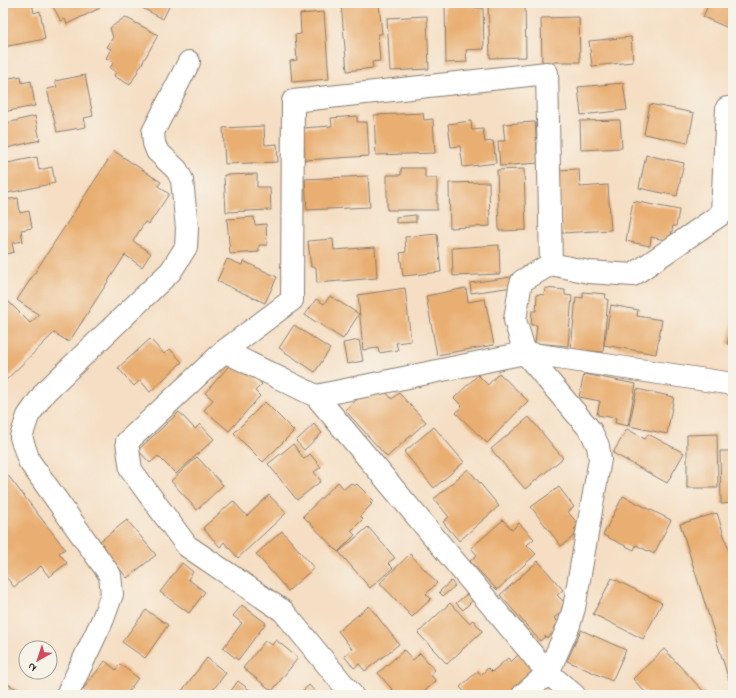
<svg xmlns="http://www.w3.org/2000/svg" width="736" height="698" viewBox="0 0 736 698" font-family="'Indie Flower',sans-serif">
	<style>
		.building { fill: #e9ae71 }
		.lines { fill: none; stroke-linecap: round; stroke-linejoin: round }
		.minor-casing { stroke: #887d70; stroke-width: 24 }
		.minor { stroke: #fff; stroke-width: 22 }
	</style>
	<rect width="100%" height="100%" fill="#f7f3e8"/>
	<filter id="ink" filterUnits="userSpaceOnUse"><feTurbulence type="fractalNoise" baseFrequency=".025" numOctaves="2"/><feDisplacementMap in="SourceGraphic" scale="8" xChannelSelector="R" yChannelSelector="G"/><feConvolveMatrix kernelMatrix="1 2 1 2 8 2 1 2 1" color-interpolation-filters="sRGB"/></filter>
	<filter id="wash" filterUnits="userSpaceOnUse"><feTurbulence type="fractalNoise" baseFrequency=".012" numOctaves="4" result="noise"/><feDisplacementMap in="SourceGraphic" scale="16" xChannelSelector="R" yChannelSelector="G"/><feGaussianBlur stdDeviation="0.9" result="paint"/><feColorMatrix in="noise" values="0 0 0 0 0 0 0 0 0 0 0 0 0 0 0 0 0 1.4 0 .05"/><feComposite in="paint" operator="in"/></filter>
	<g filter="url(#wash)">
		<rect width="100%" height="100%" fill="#f5dec3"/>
		<g id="blocks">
			<path class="building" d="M10 3H32L34 13 40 11 45 39 3 47V4Z
				M51 3H98L100 8 67 24 65 19 61 21Z
				M133 3H171L163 19Z
				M341 3H379L382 34H378L380 61 372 62 373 68 347 71Z
				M445 3H475V8H483L484 49 466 50 467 62 446 63Z
				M488 3H525L526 57 490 58Z
				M709 3H733V30L703 17Z
				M324 12 329 79 292 82 290 61 297 60 295 35 301 34 300 14Z
				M427 16 429 69 390 71 387 18Z
				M125 17 158 35 130 85 114 76 116 72 110 68 114 62 106 58 111 49 107 47 113 37 110 28Z
				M579 17 580 62H542L541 18Z
				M631 37 633 62 592 66 589 41Z
				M85 75 93 116 84 118 86 127 57 132 47 89 57 87 55 81Z
				M21 76 22 83 31 81 35 106 3 112V79Z
				M623 83 627 110 581 115 578 87Z
				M650 104 694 113 688 143 644 134Z
				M423 113 424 120 433 119 435 153 376 155 374 115Z
				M35 116 40 140 3 149V124Z
				M357 116V122H367L369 156 305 160 303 128 332 126 331 118Z
				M620 120 622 148 581 150 580 121Z
				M471 121 472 130 483 129 485 142 493 141 496 163 463 167 460 146 451 147 448 124Z
				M535 122 538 163 500 166 498 141H505L503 124Z
				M264 126 265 145 277 144 278 162 225 164 223 128Z
				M114 151 161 182 158 186 169 194 149 224 145 222 133 241 151 253 142 267 125 255 69 342 54 333 3 383V296L30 323 39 315 17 300Z
				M646 155 684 163 677 196 639 188Z
				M37 157 39 170 52 167 55 183 3 194V164Z
				M401 168H425V178H437V210H387V175H401Z
				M524 169 526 230 499 231 497 170Z
				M579 169 580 187 608 185 611 230 562 233 558 170Z
				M257 174V187H270L271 210 226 212 224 175Z
				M368 176 370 207 307 210 305 179Z
				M489 182 490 226 450 228 449 183Z
				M18 198 20 213 29 211 32 228 21 230 23 241 12 243 14 252 3 255V200Z
				M633 201 679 210 676 226H673L670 241 651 237 650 246 626 241Z
				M416 215V222L396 223V217Z
				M254 217 255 225 266 224 267 245H259V252L230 254 227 219Z
				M437 234 441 272 403 276 400 253 406 252 405 237Z
				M333 239 334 250 375 247 377 278 317 283 316 267H311L308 241Z
				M499 245 500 274 453 276 452 248Z
				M227 259 242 265 243 261 277 277 265 303 217 281Z
				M511 277 513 287 471 293 470 283Z
				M405 288 411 341 396 343 398 350 379 353 378 348 363 350 358 295Z
				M466 288 468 302 485 299 494 345 437 355 426 296Z
				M545 288 565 290V295L572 296 568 346 535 343 537 325H531L532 311H536L537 294 544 295Z
				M583 292 606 294 605 299H608L603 352 571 349 576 297 583 298Z
				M330 296 359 314 343 339 305 315 316 299 324 304Z
				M611 305 638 310 637 316 662 320 656 354 604 345Z
				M732 323H733V345L727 344Z
				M294 325 330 349 315 372 279 348Z
				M150 339 164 354 170 349 182 362 150 392 140 380 134 386 118 368Z
				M359 340 363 361 347 364 343 343Z
				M235 359 262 384 255 391 260 396 229 431 204 410 213 400 205 393Z
				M499 373 528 401 487 443 456 413 462 406 454 398 478 375 488 385Z
				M584 374 636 384 628 426 615 423 616 418 597 415 600 401 579 397Z
				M382 388 392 399 399 393 426 422 387 457 345 410 369 389 374 396Z
				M637 389 674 397 667 434 629 426Z
				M265 402 294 431 263 462 234 433Z
				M179 412 195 429 200 424 214 439 176 474 158 456 150 463 138 450Z
				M529 417 563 458 525 489 491 449Z
				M314 424 322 433 304 450 296 441Z
				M434 427 464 462 434 488 404 452Z
				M627 429 645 439 648 434 684 453 667 483 613 453Z
				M717 434 718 488H687V435Z
				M293 444 304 459 310 454 321 467 314 472 321 481 297 500 268 464Z
				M720 451H733V503L721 504Z
				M197 457 223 485 197 510 171 481Z
				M3 469 65 549 59 553 67 563 49 577 41 566 14 587 3 573Z
				M468 469 499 506 459 541 443 522 449 517 434 499Z
				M338 482 344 489 351 483 354 486 357 484 373 500 370 503 372 504 360 516 363 519 351 531 355 535 338 552 303 516Z
				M559 487 574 507 568 512 579 525 574 529 578 533 561 546 531 507Z
				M269 495 286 513 238 558 224 542 220 547 203 528 233 501 247 516Z
				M623 496 671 520 654 554 636 545 634 550 603 535Z
				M717 513 733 564V679L729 680 680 524Z
				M127 520 156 555 127 578 99 542Z
				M503 520 512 530 519 523 534 539 527 545 536 554 497 590 470 561 477 555 471 548Z
				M368 527 395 558 388 563 393 568 370 588 339 552Z
				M282 531 314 568 288 591 256 554Z
				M410 554 437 583 426 594 431 599 412 617 380 583Z
				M538 561 563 590 557 595 568 606 554 618 559 623 553 628 555 631 547 638 546 636 540 641 500 595Z
				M182 563 193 572 188 579 205 592 189 613 160 592Z
				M612 578 662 603 643 639 593 614Z
				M451 581 455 586 443 596 439 592Z
				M467 594 473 600 463 610 456 603Z
				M450 603 469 623 473 620 482 631 447 664 418 633Z
				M242 605 266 623 238 660 223 648 242 623 233 616Z
				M369 606 399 644 365 671 359 664 354 668 344 656 352 649 338 631Z
				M146 610 168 625 145 658 122 642Z
				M581 630 626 650 612 681 567 661Z
				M276 640 298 658 272 691 243 668 265 641 272 645Z
				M664 649 706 694 705 695H648L633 679Z
				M404 650 413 660 420 653 435 670 430 674 436 681 420 695H397L378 673Z
				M519 654 535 672 512 695H467L460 687 478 671 481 675 488 668 492 672 508 658 511 662Z
				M207 658 226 673 209 695H186L181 692Z
				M105 661 116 670 120 664 138 678 126 695H91L83 689Z
				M238 681 251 691 248 695H228Z
				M3 682 29 695H3Z
				M309 685 318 695H298Z"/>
		</g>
	</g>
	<g filter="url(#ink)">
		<use href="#blocks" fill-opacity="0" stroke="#887d70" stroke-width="1"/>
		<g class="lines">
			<defs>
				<path id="minor" d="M722 213 727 108
					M224 351 316 396 525 353 733 384
					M316 396 548 673 574 695
					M67 695 103 619 112 594 110 575 29 461 21 437 28 416 45 392 171 271 186 247 187 228 182 180 177 170 157 151 154 143 153 132 189 62
					M352 695 283 611 187 546 131 470 127 442 224 351 292 300 293 101 547 73 551 264
					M523 695 548 673 569 625 574 608 600 459 598 446 591 431 525 353 515 320 520 287 522 281 551 264 589 272 633 275 733 206"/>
			</defs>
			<use href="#minor" class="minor-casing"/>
			<use href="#minor" class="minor"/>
		</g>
	</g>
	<rect width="736" height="698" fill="none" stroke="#f7f3e8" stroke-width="16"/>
	<g transform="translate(38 660) rotate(219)"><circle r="19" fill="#f7f3e8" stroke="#9f9d96"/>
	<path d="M0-3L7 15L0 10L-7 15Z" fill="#d1495b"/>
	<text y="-6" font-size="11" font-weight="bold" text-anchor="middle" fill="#1c1c1c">N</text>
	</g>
</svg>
